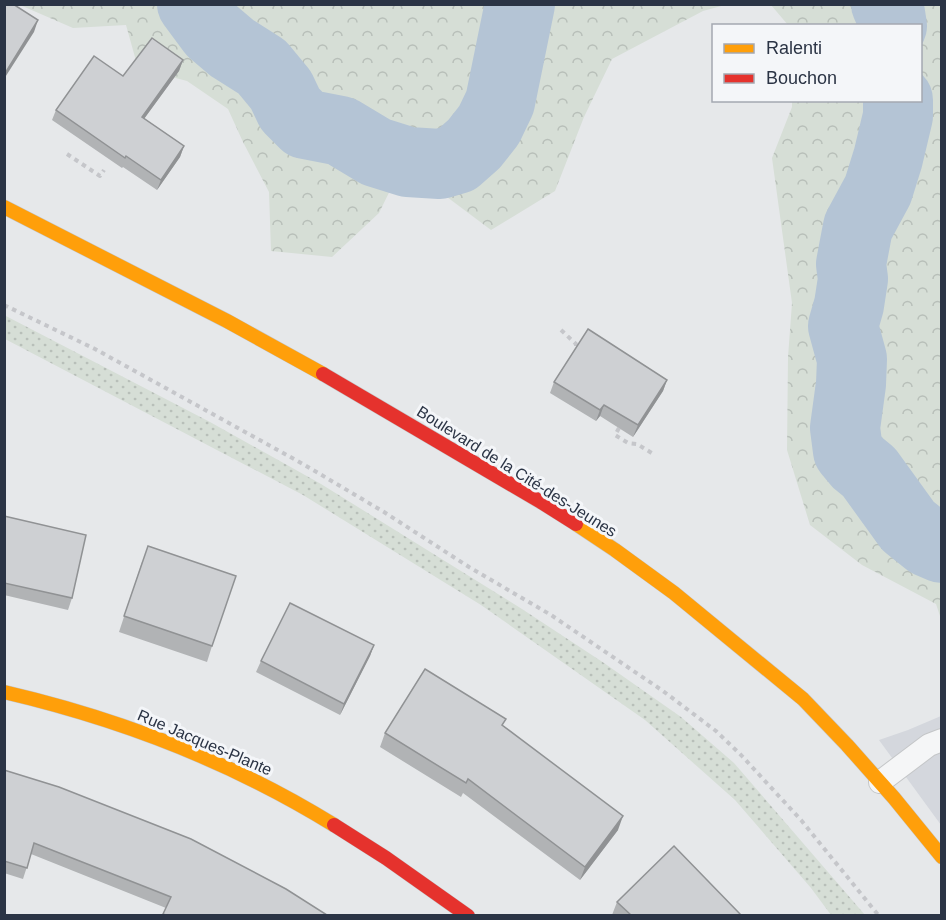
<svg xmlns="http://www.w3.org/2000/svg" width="946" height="920" viewBox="0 0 946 920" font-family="Helvetica,sans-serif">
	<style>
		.built { fill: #d4d7dd }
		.grass { fill: url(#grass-dots) }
		.forest { fill: url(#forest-crowns) }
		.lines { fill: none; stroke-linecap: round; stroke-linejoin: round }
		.river { stroke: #b4c4d5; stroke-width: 70 }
		.lane-casing { stroke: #c4c6c8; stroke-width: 24 }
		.slow-casing { stroke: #c4c6c8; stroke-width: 15 }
		.jam-casing { stroke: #c4c6c8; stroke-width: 15 }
		.path { stroke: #c5c6ca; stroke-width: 4; stroke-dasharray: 4.5 4.5; stroke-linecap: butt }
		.lane { stroke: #f5f6f7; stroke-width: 22 }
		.slow { stroke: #ff9f0a; stroke-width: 14 }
		.jam { stroke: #e5322d; stroke-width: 14 }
		.wall { fill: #b1b3b5 }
		.shaded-wall { fill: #909294 }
		.building { fill: #ced0d3; stroke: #909294; stroke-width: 1.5 }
		.labels { text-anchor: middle; stroke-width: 6; stroke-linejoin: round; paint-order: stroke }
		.street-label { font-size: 16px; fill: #2b3445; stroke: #f4f6f9 }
	</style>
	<defs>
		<pattern id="grass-dots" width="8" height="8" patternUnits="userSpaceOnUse" patternTransform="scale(1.5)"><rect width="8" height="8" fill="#d6ded6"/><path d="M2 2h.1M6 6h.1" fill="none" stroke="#b8bfb9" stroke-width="1.8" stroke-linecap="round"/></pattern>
		<pattern id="forest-crowns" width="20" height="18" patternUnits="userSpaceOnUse" patternTransform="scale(1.5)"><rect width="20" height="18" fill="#d6ded6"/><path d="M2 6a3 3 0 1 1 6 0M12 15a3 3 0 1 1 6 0" fill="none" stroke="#b8bfb9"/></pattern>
	</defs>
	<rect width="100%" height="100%" fill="#e6e8ea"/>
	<path class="built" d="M941 716V825L879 740 908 730Z"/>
	<path class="grass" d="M4 315 210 422 321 484 522 609 604 663 681 717 734 763 865 915H831L811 888 735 800 645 720 481 605 303 495 5 339Z"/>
	<path class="forest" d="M20 5H725L703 11 612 59 584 117 555 191 491 230 403 164 379 213 332 257 271 251 269 192 243 142 228 109 187 81 138 68 126 25 73 28Z
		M771 5H941V619L936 604 862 565 810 525 787 450 788 357 792 303 772 158 792 107V101L920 100V26L788 25Z"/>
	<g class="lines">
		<path class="river" d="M192 4 212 31 232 48 262 67 281 90 290 109 305 124 341 131 376 152 408 162 440 164 457 159 474 144 489 125 500 102 520 4
			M886 4 890 13 892 26
			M898 100V116L888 158 878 190 858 227 851 264 853 279 849 305 843 326 852 359 851 384 845 428 848 451 858 463 869 472 908 526 928 542 942 548"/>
		<defs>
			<path id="lane" d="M880 782 929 745 942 740"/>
			<path id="slow" d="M4 207 227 321 323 374
				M576 524 615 550 674 593 803 699 847 745 894 798 942 857
				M4 692C120 719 232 762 334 825"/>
			<path id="jam" d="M323 374 541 502 576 524
				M334 825 386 858 468 916"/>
		</defs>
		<use href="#lane" class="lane-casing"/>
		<use href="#slow" class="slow-casing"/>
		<use href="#jam" class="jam-casing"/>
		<path class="path" d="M67 154 100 176 104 170
			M4 305 95 349 303 464 384 512 469 567 551 615 663 691 716 731 741 755 801 820 879 916
			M561 330 576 344V350
			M619 428 615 435 628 443 637 444 655 455"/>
		<use href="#lane" class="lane"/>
		<use href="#slow" class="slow"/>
		<use href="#jam" class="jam"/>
	</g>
	<path class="wall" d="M183 60 179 71 144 119 184 146 180 157 157 190 123 167 122 168 52 120 56 110 123 76Z
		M667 380 663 391 633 437 600 416 596 421 550 393 554 382Z
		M4 516 72 598 68 610 4 595Z
		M142 562 212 646 207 662 119 632Z
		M374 645 370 656 340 715 256 672 261 661Z
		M504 726 618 830 580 880 463 793 461 797 380 747 385 733Z
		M4 770 327 915H162L166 908 31 854 23 879 4 873Z
		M617 902 740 914V915H612Z"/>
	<path class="shaded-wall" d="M38 20 34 32 4 79V75Z
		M183 60 179 71 138 127 142 117Z
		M184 146 180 157 157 190 161 180Z
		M667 380 663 391 633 437 638 425Z
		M604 405 600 416 596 421 600 410Z
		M374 645 370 656 340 715 344 704Z
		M623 816 618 830 580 880 585 867Z"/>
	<path class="building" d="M4 4H13L38 20 4 75Z
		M152 38 183 60 142 117 184 146 161 180 126 156 125 158 56 110 94 56 123 76Z
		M588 329 667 380 638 425 604 405 600 410 554 382Z
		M4 516 86 535 72 598 4 583Z
		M148 546 236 576 212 646 124 616Z
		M290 603 374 645 344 704 261 661Z
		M425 669 506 719 502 725 623 816 585 867 468 779 466 783 385 733Z
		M4 770 59 787 191 839 286 889 327 915H166L163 914 171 897 34 843 27 868 4 861Z
		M674 846 740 914 739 915H631L617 902Z"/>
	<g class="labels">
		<g class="street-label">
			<text transform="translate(517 471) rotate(32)" y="6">Boulevard de la Cité-des-Jeunes</text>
			<text transform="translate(205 742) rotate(23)" y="6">Rue Jacques-Plante</text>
		</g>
	</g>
	<rect width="946" height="920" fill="none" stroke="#2b3445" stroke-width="12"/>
	<rect x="712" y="24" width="210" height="78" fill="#f4f6f9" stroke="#a4a8b1" stroke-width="1.5"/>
	<rect x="724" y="44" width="30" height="9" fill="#ff9f0a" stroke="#a4a8b1" stroke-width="1.5"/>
	<text x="766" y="54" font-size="18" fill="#2b3445">Ralenti</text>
	<rect x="724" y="74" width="30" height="9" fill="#e5322d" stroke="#a4a8b1" stroke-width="1.5"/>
	<text x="766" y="84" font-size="18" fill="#2b3445">Bouchon</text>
</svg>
